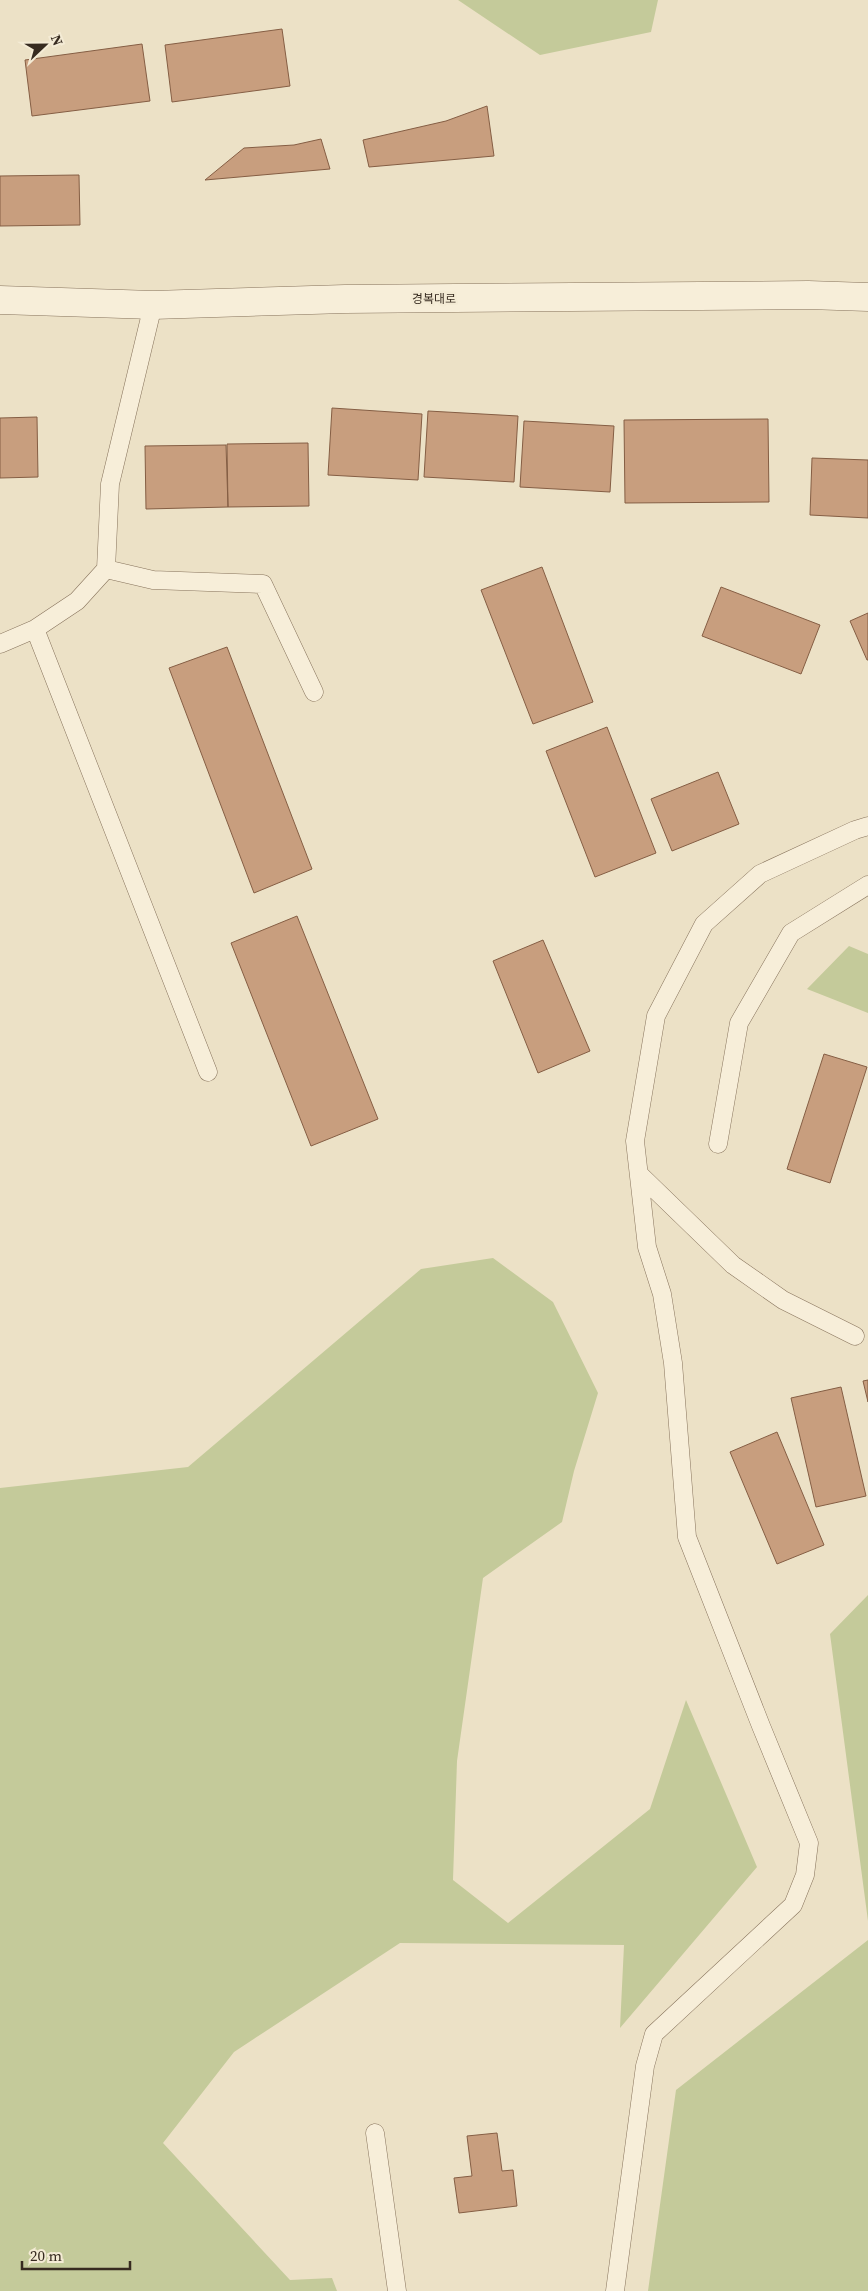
<svg xmlns="http://www.w3.org/2000/svg" width="868" height="2291" viewBox="0 0 868 2291" font-family="'Source Serif 4','Noto Sans KR',serif">
	<style>
		.green { fill: #c4ca9a }
		.building { fill: #c89e7e; stroke: #855e44 }
		.lines { fill: none; stroke-linecap: round; stroke-linejoin: round }
		.service-casing { stroke: #87735c; stroke-width: 19 }
		.tertiary-casing { stroke: #87735c; stroke-width: 29 }
		.service { stroke: #f7eed9; stroke-width: 18 }
		.tertiary { stroke: #f7eed9; stroke-width: 28 }
		.labels { text-anchor: middle; stroke-width: 5; stroke-linejoin: round; paint-order: stroke }
		.street-label { font-size: 12px; fill: #372b20; stroke: #f4ebd5 }
	</style>
	<rect width="100%" height="100%" fill="#ece1c6"/>
	<path class="green" d="M458 0H658L651 32 540 55Z
		M849 946 868 954V1013L807 989Z
		M493 1258 553 1302 598 1393 574 1471 562 1522 483 1578 457 1761 453 1880 508 1923 650 1809 686 1700 757 1867 620 2028 624 1945 400 1943 234 2052 163 2143 290 2280 332 2278 337 2291H0V1488L188 1467 421 1269Z
		M868 1595V1921L830 1634Z
		M868 1940V2291H648L676 2090Z"/>
	<path class="building" d="M282 29 290 86 172 102 165 45Z
		M142 44 150 101 32 116 25 60Z
		M487 106 494 156 369 167 363 140 446 121Z
		M321 139 330 169 205 180 244 148 294 145Z
		M79 175 80 225 0 226V176Z
		M332 408 422 414 418 480 328 475Z
		M428 411 518 416 514 482 424 477Z
		M37 417 38 477 0 478V418Z
		M768 419 769 502 625 503 624 420Z
		M524 421 614 426 610 492 520 487Z
		M308 443 309 506 228 507 227 444Z
		M226 445 228 507 146 509 145 446Z
		M812 458 868 460V518L810 515Z
		M542 567 593 702 533 724 481 590Z
		M721 587 820 625 801 674 702 636Z
		M868 613V660H867L850 621Z
		M227 647 312 869 254 893 169 668Z
		M607 727 656 853 595 877 546 751Z
		M718 772 739 824 672 851 651 799Z
		M297 916 378 1119 311 1146 231 943Z
		M543 940 590 1051 538 1073 493 961Z
		M824 1054 867 1067 830 1183 787 1169Z
		M868 1380V1402L863 1381Z
		M841 1387 866 1496 816 1507 791 1398Z
		M777 1432 824 1545 777 1564 730 1452Z
		M497 2133 502 2171 513 2170 517 2206 459 2213 454 2178 472 2176 467 2136Z"/>
	<g class="lines">
		<defs>
			<path id="service" d="M106 569 153 580 263 584 314 692
				M35 629 208 1072
				M0 644 35 629 77 601 106 569 110 484 153 305
				M718 1144 739 1023 791 933 868 885
				M639 1174 733 1265 783 1300 855 1336
				M375 2133 397 2291
				M615 2291 645 2066 654 2034 793 1905 805 1875 809 1843 761 1726 687 1537 673 1363 662 1294 647 1247 635 1141 656 1016 704 924 760 874 855 830 868 826"/>
			<path id="tertiary" d="M0 300 153 305 345 299 808 295 868 297"/>
		</defs>
		<use href="#service" class="service-casing"/>
		<use href="#tertiary" class="tertiary-casing"/>
		<use href="#service" class="service"/>
		<use href="#tertiary" class="tertiary"/>
	</g>
	<g class="labels">
		<g class="street-label">
			<text x="434" y="303">경복대로</text>
		</g>
	</g>
	<g transform="translate(45 45) rotate(68)" stroke="#f4ebd5" stroke-width="4" paint-order="stroke">
	<path d="M0-4L9 19L0 12L-9 19Z" fill="#372b20"/>
	<text y="-8" font-size="14" font-weight="bold" text-anchor="middle" fill="#372b20">N</text>
	</g>
	<path d="M22 2261v8h108v-8" fill="none" stroke="#372b20" stroke-width="2.5"/>
	<text x="30" y="2261" font-size="15" fill="#372b20" stroke="#f4ebd5" stroke-width="4" paint-order="stroke">20 m</text>
</svg>
